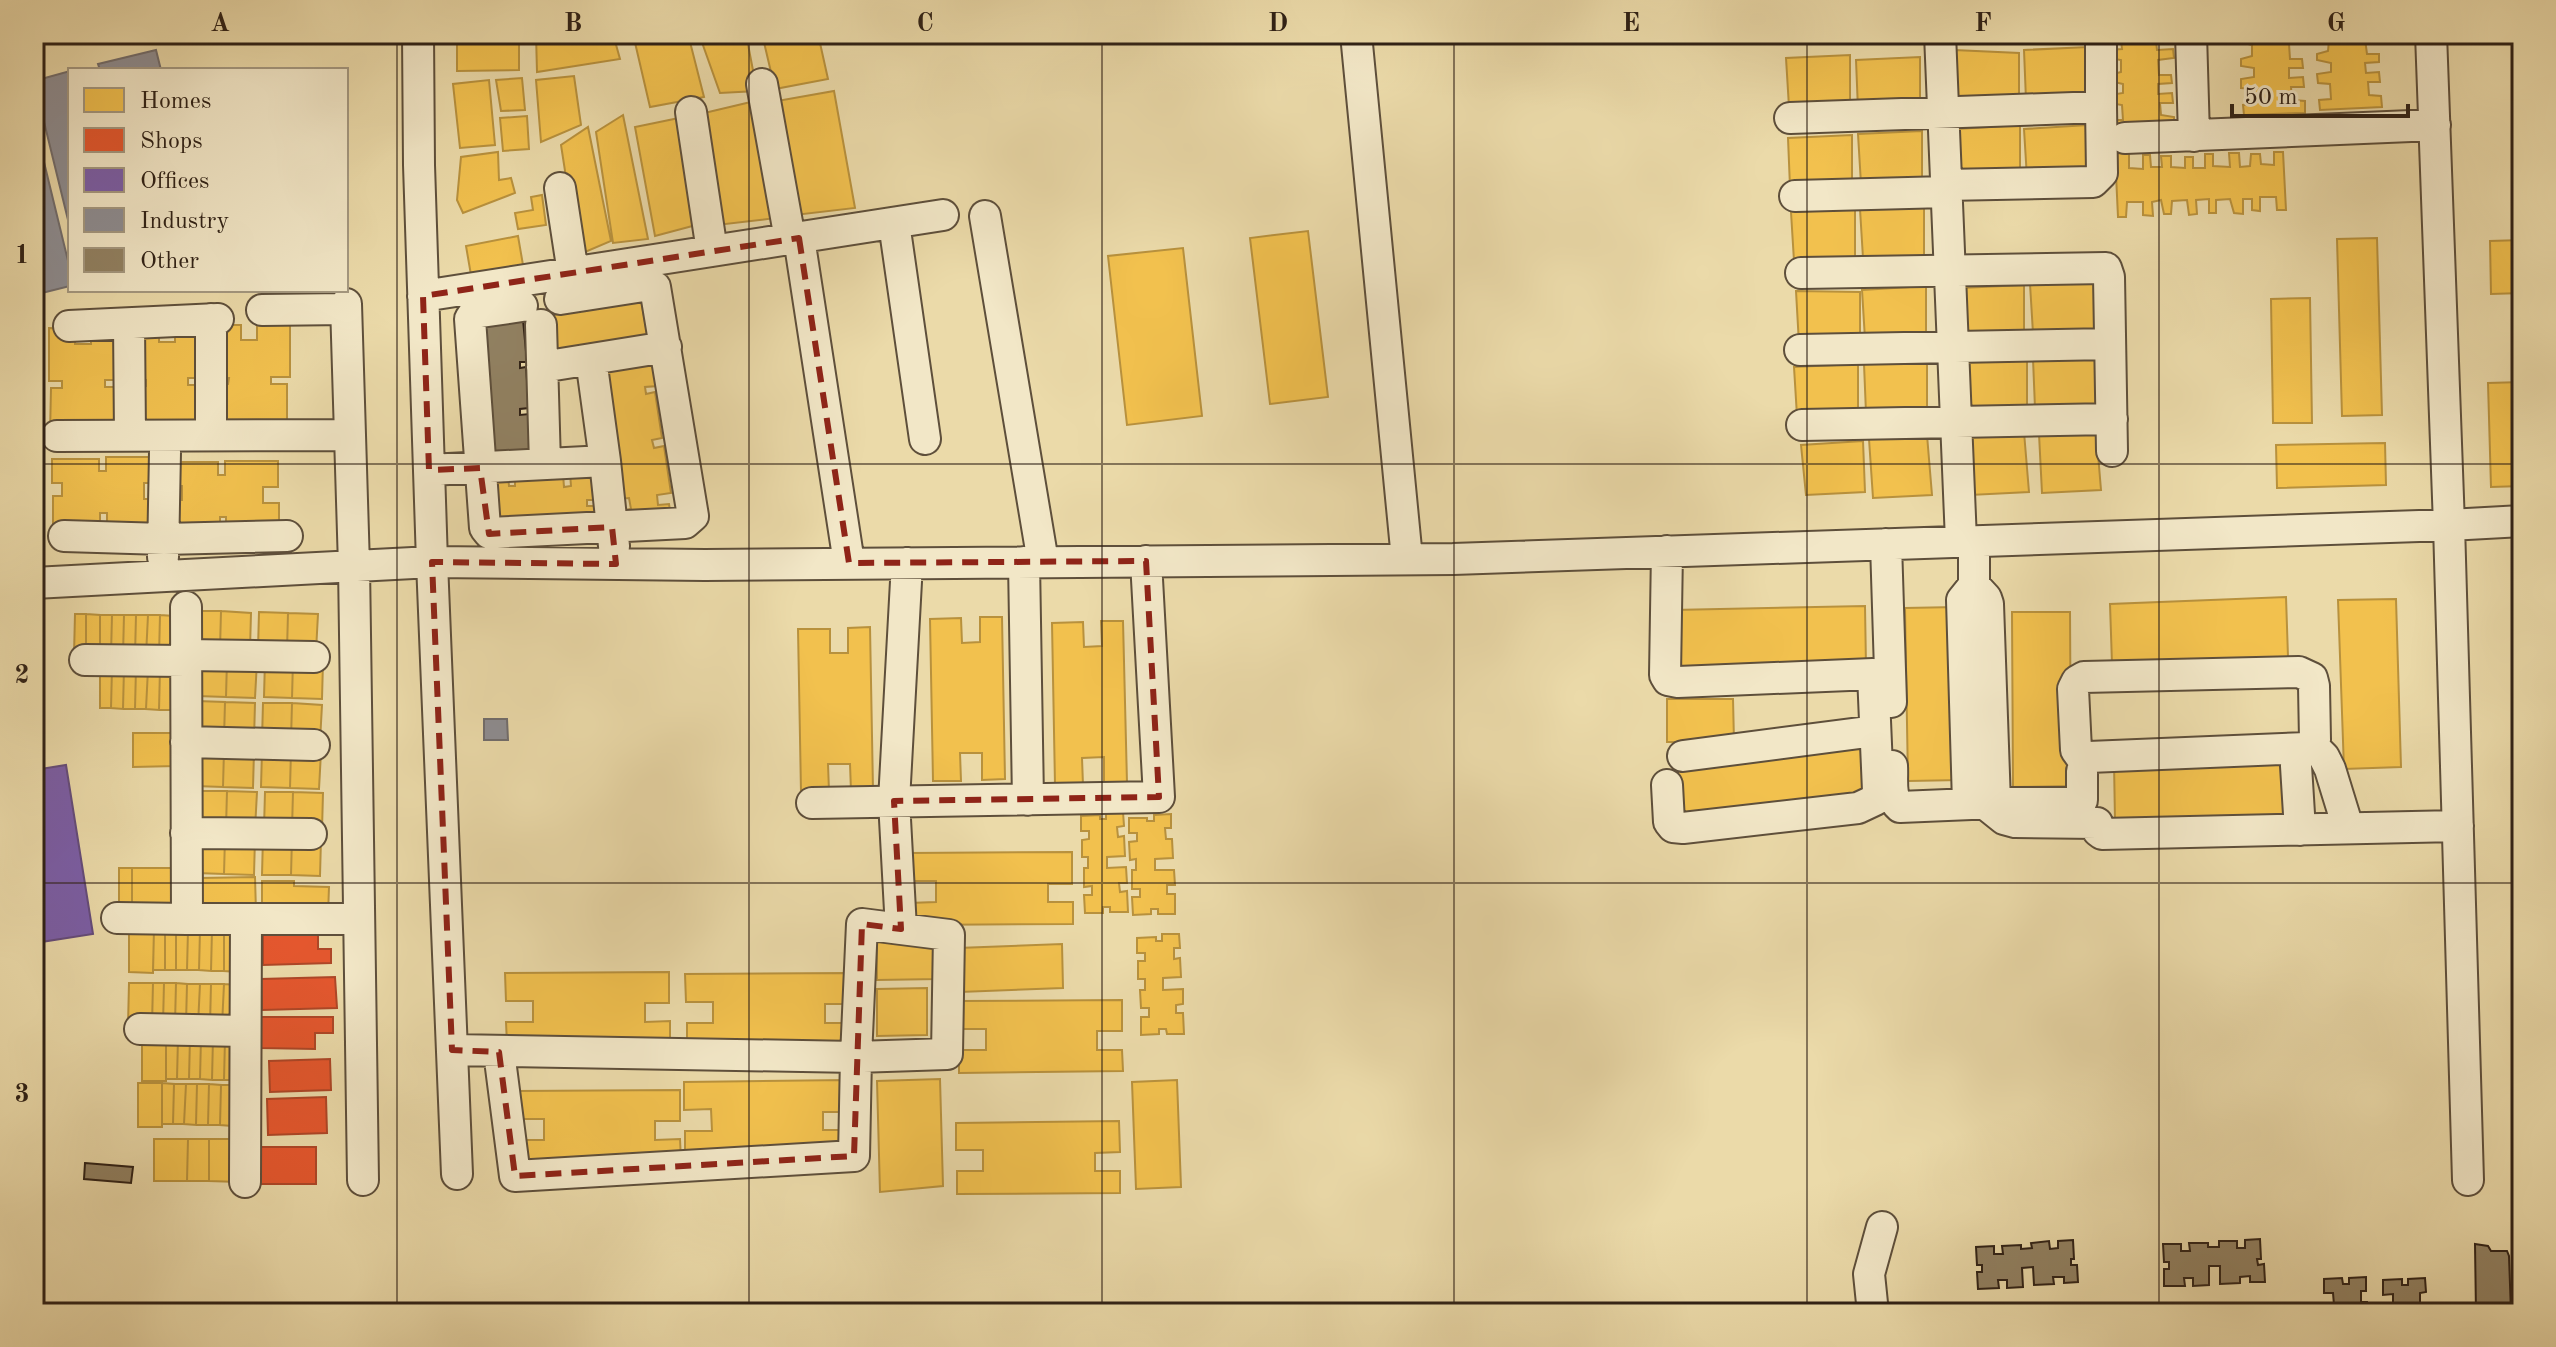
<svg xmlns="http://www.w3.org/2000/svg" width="2556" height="1347" viewBox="0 0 2556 1347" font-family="'Old Standard TT',serif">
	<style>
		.homes { fill: #f2c14e; stroke: #b8913d; stroke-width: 2 }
		.shops { fill: #e4572e; stroke: #ae4727; stroke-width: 2 }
		.offices { fill: #7b5ea7; stroke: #644c7c; stroke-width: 2 }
		.industry { fill: #8d8d92; stroke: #716d6d; stroke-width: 2 }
		.building { fill: #918162; stroke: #2f2116; stroke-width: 2 }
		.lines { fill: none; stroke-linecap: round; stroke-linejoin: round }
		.minor-casing { stroke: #5e4f3b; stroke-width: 34 }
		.minor { stroke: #f2e7c7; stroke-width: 30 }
		.marked { fill: none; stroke: #8f2418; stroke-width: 6; stroke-dasharray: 16 10; stroke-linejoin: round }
		.grid { fill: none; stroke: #2f2116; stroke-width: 2; stroke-opacity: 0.55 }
		.neatline { fill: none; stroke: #2f2116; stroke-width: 3 }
		.grid-label { font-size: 26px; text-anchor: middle; font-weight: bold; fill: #2f2116 }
	</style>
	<rect width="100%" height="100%" fill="#ebdaa9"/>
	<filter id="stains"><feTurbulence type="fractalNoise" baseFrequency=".0025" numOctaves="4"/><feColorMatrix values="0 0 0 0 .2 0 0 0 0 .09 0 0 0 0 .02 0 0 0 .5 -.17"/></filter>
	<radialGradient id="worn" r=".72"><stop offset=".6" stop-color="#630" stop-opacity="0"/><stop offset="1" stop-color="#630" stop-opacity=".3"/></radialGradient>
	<path class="homes" d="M536 34H613L620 59 537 72Z
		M633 34H688L704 97 650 107Z
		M699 34H746L757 91 720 93Z
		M762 34H818L828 79 775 89Z
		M2109 34H2171L2172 40 2156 41 2157 50 2173 49 2174 58 2158 60 2159 75H2171L2172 83 2158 84V94L2172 93 2173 103H2160L2161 115 2174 117V129L2113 130 2112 120H2123L2122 105 2110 103V95L2123 93V84L2110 81V75L2121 72V60L2109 58 2108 50 2122 49 2121 40 2109 38Z
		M2304 34 2305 42 2289 44 2290 59H2302L2303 68H2289V78L2303 77 2304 87H2291L2292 100 2305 101V113L2244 115 2243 105 2254 104 2253 89 2241 88V79L2254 77V68L2241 66V59L2252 56V45L2240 42 2239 35Z
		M2316 34H2381V37L2365 39 2367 54H2379V62L2365 63 2366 73 2379 72 2380 82H2368L2369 95 2381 96 2382 107 2320 110 2319 100 2331 99 2330 84 2318 83 2317 74 2331 72V63L2317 60V54L2328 51 2329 40 2316 37Z
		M519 39V70L457 71V40Z
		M2088 47V99L2026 100 2024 50Z
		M1954 50 2019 53V104L1958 105Z
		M1850 55V106L1789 107 1786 58Z
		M1920 57V109L1858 110 1856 60Z
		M574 76 581 125 541 142 536 80Z
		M522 78 525 110 501 111 496 80Z
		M489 80 495 145 460 148 453 84Z
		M834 91 855 208 795 215 777 101Z
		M755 101 776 218 717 225 700 114Z
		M623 115 648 239 613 243 596 132Z
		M527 116 529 149 503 151 500 118Z
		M679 118 700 224 655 236 635 127Z
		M2020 125V177L1959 178 1957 129Z
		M2088 125V177L2027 178 2024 129Z
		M588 127 611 241 578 255 561 145Z
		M1922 131V182L1861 184 1858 134Z
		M1852 135V186L1790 187 1788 138Z
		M498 152 499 180 511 178 515 193 463 213 457 200 461 157Z
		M2274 152H2283L2286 210H2277L2276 197H2260V211L2252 210V199H2243V214L2234 213 2230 199 2216 200V213H2209V199L2196 200 2197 214 2189 215 2187 200 2172 201 2171 214H2164L2161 200 2152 202 2153 216 2143 215V202H2127L2126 217H2118L2115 153 2129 154V168L2143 169V155H2150L2151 167H2162L2161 156H2171V167L2185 168V157H2193V168H2205V154H2213V166L2230 167 2229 153H2239L2240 167 2250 166 2251 154H2260L2261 164 2274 165Z
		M542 195 546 225 518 229 515 213 533 210 531 197Z
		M1924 205V257L1863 258 1860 209Z
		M1855 209V260L1794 261 1791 212Z
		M1308 231 1328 397 1270 404 1250 238Z
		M518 236 523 265 471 275 466 246Z
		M2377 238 2382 415 2342 416 2337 239Z
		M2522 240V293L2491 294 2490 241Z
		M1183 248 1202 416 1127 425 1108 256Z
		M2094 281V332L2033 333 2030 284Z
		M2024 285V336L1963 337 1961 288Z
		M1926 286V338L1865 339 1862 290Z
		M1796 291 1860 292V343L1799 344Z
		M2310 298 2312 423H2273L2271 299Z
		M641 300 649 344 556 358 550 315Z
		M215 325H241V340H257V325H290V377H271V384H287V430H216V384H228L229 378H215Z
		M175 326H207V378H188V385H205V432H134V386H146V380L133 379V327H159V342H175Z
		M49 328 75 329V344H91V328H124V380H105V387H121V434H50L51 388H62V381H49Z
		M2096 355V407L2035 408 2033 359Z
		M2027 356V408H1966L1963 359Z
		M654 360 658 386 645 387 646 394 655 392 662 438 652 440 654 448 664 446 671 493 657 495 658 505 669 504 671 517 620 511 631 509 629 498 619 499 596 369Z
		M1927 360V412L1866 413 1864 364Z
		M1858 364V415L1797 416 1794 367Z
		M2522 382V486L2491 487 2488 383Z
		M2096 430 2101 490 2042 493 2039 434Z
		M2024 432 2029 492 1970 495 1967 435Z
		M1927 435 1932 495 1873 498 1869 439Z
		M1863 441 1865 492 1806 495 1801 445Z
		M2385 443 2386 485 2277 488 2276 445Z
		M106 457H158V483H144V499H159V531H107V513H100V529H53V496H62V483H52V459H99V471H106Z
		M225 461H278V487H263V503H279V535H226V517H220V533H173V500H182V486H172V462H218V475H225Z
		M594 471 596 500H587V506H596L597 525 491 530 489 475 508 474 509 486H515V477L563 474 564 487 571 486 570 473Z
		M2286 597 2288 657 2112 664 2110 604Z
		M2396 599 2401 767 2344 769 2338 600Z
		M1865 606 1866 667 1675 671 1673 610Z
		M1957 607 1961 780 1908 781 1905 608Z
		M193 611H221L220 649 192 648Z
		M221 611 251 613 250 649H220Z
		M259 612 288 613 287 650 258 649Z
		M2012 612H2070L2071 786 2013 787Z
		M288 613 318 614 316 651 287 650Z
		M75 614H86V655H74Z
		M86 614 100 615V655H86Z
		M100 615H112L111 655H100Z
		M112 615H124L123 655H111Z
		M124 615H136L135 656 123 655Z
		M136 615H148L146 656H135Z
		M148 615H160L159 656H146Z
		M160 615 174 616V656H159Z
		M980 617H1002L1005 779 982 780V753H960L961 781H933L930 619 961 618 962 643 980 642Z
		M1101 621H1123L1127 783 1104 784V757L1082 758 1083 785H1055L1052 623 1083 622 1084 647 1102 646Z
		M870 627 873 790 851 791 850 764H828L829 791 801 792 798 629H830V653H848V628Z
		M199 659 227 660 226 697 197 696Z
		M227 660 257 661 255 698 226 697Z
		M265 660 293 661 292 698 264 697Z
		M293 661 323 662 322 699 292 698Z
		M100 668H112L111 708H100Z
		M112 668H124L123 709 111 708Z
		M124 668H136L135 709H123Z
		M136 668 148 669 146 709H135Z
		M148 669H160L159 710 146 709Z
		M160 669H174V710H159Z
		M1667 699H1733L1734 742H1667Z
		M197 701 225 702 224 739H196Z
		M225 702 255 703 254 740 224 739Z
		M263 703H292L291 740H262Z
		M292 703 322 705 320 741 291 740Z
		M133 733H176V766L133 767Z
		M1862 739 1870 794 1682 820 1674 765Z
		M196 749 224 750 223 787 195 786Z
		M224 750 254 751 253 788 223 787Z
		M262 751H291L290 788 261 787Z
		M291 751 321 752 319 789 290 788Z
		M2287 758 2289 818 2115 821 2114 762Z
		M198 791H227L226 828H197Z
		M227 791 257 792 255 829 226 828Z
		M265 792H293L292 829 264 828Z
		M293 792 323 793 322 830 292 829Z
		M1123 812 1124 826 1117 827 1118 837 1124 836 1125 856 1107 857V868L1126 867 1127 883H1119L1120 892 1127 891 1128 912H1110V907H1103V913H1085L1084 895H1092V886L1084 887V868H1088V857H1082V840L1089 839V831H1081V816L1100 815V819H1106V813Z
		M1171 814V828H1165L1166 839H1172L1173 858 1155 859V870H1174L1175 885H1167V894H1175V914H1158V909H1151V914L1133 915 1132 897H1140V889H1132V870H1136V859L1130 860 1129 842 1137 841V833H1129V818H1147V821H1154V815Z
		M197 836 225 837 224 874 196 873Z
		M225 837 255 838 254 875 224 874Z
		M263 837 292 838 291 875H262Z
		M292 838 321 839 320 876 291 875Z
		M1072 852V884H1048V902H1073V924L910 925 909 903 936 902V881H909V853Z
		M119 868H132V914H119Z
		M132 868H175L176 913 132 914Z
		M255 877 256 912 200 913V878Z
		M262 881H294V886L329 887 328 915 262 907Z
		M129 929H154L153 973 129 972Z
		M154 929H165V970H153Z
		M165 929H176V970H165Z
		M176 929 188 930 187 970H176Z
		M188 930H200L199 970H187Z
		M200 930H212L211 971 199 970Z
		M212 930 224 931V971H211Z
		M224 931H239L238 972 224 971Z
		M1162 934H1179L1180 948H1174V959L1180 958 1181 977 1163 978V990L1183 989V1004L1176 1005V1013H1183L1184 1034H1167L1166 1029H1159V1034L1141 1035V1017H1149V1008H1141L1140 990H1145V979H1138V961H1145V953H1137V938L1156 937V941H1162Z
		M877 940H937L938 979 877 980Z
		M1062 944 1063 988 960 992 958 948Z
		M669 972V1003H645V1022L670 1021V1043L507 1044 506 1022H533V1001H506L505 973Z
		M849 973V1004H825V1023H850V1044L687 1046V1023H713V1002H686L685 974Z
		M129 983H153L152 1027 128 1026Z
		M153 983H164L163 1024H152Z
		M164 983H176L175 1024H163Z
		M176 983 187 984 186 1024H175Z
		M187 984H200L198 1025 186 1024Z
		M200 984H211L210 1025H198Z
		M211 984H224L222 1026 210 1025Z
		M224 984 237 985 236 1026H222Z
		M927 988V1035L877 1036V989Z
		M1122 1000V1031H1097V1050H1122L1123 1071 959 1073V1050H986V1029H958V1001Z
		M142 1038H166V1081H142Z
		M166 1038H178L177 1079H166Z
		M178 1038H190L189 1079H177Z
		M190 1038H201L200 1079H189Z
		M201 1038H213L212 1080 200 1079Z
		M213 1038 225 1039 224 1080H212Z
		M225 1039H237V1080H224Z
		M940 1079 943 1186 880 1192 877 1081Z
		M847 1080 848 1112H823V1130H848V1152L685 1153V1131H712L711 1109 684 1110V1082Z
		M1177 1080 1181 1187 1136 1189 1132 1082Z
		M138 1083H162V1127H138Z
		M162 1083 174 1084 173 1124H162Z
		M174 1084H186L184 1124H173Z
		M186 1084H197L196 1125 184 1124Z
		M197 1084H209L208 1125H196Z
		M209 1084 221 1085 220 1125H208Z
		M221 1085H233L232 1126 220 1125Z
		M680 1090V1121H655V1140L680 1139 681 1161 517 1163V1140H544V1119H516V1091Z
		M1119 1121 1120 1152 1095 1153V1171H1120V1193L957 1194V1171H983V1150H956V1123Z
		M154 1139H188L187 1181H154Z
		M188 1139H209V1181H187Z
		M209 1139H238V1182L209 1181Z"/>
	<path class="shops" d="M318 933V949H331V963L263 965V934Z
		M335 977 337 1008 262 1010 261 979Z
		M261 1017H333V1033H315V1049L261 1048Z
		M330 1059 331 1090 270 1092 269 1061Z
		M326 1097 327 1133 268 1135 267 1099Z
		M256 1147H316V1184H256Z"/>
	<path class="offices" d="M66 765 93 934 41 942 34 901V770Z"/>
	<path class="industry" d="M156 50 161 70H100L98 64Z
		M70 71V228L34 81Z
		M34 121 70 269V286L34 295Z
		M484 719H507L508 740H484Z"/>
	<path class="building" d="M523 320 527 362H520V368L526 367 529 408 520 409V415L529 414 532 459 483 463 476 324Z
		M85 1163 133 1167 131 1183 84 1179Z
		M2260 1239 2261 1259H2257L2258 1265 2264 1264 2265 1282H2250V1276L2240 1277V1283L2220 1284V1266H2209V1285L2193 1286V1278H2184L2185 1286H2164V1269H2169V1262H2164L2163 1244H2181V1251H2190L2189 1243H2208V1247H2219V1241H2237V1248H2245V1240Z
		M2073 1240 2074 1259H2071V1265H2077L2078 1282 2064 1283V1277H2053L2054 1284 2034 1285 2033 1267 2022 1268 2023 1287 2007 1288V1280H1998L1999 1288 1978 1289 1977 1272H1982V1265H1977L1976 1247 1994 1246V1254H2003L2002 1246 2021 1245V1249L2032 1248 2031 1243 2049 1241 2050 1249 2058 1248V1241Z
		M2475 1244 2488 1246 2491 1251H2507L2509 1256 2511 1313H2476Z
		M2366 1277V1291H2361V1302H2367L2368 1313H2325V1305H2334L2333 1293H2324V1279L2342 1278 2343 1284H2349V1278Z
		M2425 1278 2426 1292 2420 1293V1303H2426L2427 1313H2384V1306H2393V1294L2383 1295V1280L2402 1279V1285H2408V1279Z"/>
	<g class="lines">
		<defs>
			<path id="minor" d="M418 34 419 165 432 562 705 565 1453 559 2449 525 2468 1180
				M1356 34 1407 559
				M1940 34 1961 541
				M2101 34V107
				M2191 34 2194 136
				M2431 34 2449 525 2522 521
				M762 84 790 239
				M691 112 712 251
				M1790 118 2101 107 2102 173 2093 182 1945 185
				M2125 138 2435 125
				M560 188 573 273
				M1795 196 1946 192
				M985 216 1043 562
				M894 223 925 439
				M799 238 849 563
				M1801 273 2106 268 2109 277 2112 451
				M423 296 943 215
				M346 304 354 566 363 1180
				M522 306 474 313 470 319 485 528 489 533 685 523 693 516 655 287 650 285 560 299
				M262 310 346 309
				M211 319V435
				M129 324 130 435
				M541 325 545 464
				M69 326 218 319
				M1800 350 2110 344
				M591 359 605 461
				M542 367 666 347
				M1802 425 2112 419
				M57 436 350 435
				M429 470 605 461 614 546
				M64 536 164 539 287 536
				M1886 544 1891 702
				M163 557 165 452
				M1024 562 1028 800
				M34 583 432 562 457 1174
				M1974 585 1986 598 1988 604 1995 803
				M186 607 187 919H359
				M186 655 314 657
				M85 660 186 661
				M2299 672 2312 678 2314 686 2315 740 2312 745 2307 748 2089 757H2081L2076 750 2073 689 2077 681 2084 677Z
				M186 742 314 745
				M2312 745 2324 757 2330 769 2346 821 2352 828
				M1683 756 1875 731
				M1892 766C1893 779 1889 798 1900 807L1995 803H2076L2082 800V771
				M2296 766 2300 830
				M1667 785 1669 822 1673 827 1683 828 1858 808 1875 800 1878 791 1873 674 1678 682 1668 680 1665 675 1667 551
				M812 803 1159 797 1146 561
				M1968 803 1962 600 1974 585V541
				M1984 803 2004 819 2015 822 2097 823 2098 831 2102 834 2458 826
				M186 833 311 834
				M117 918 187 919
				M901 929 949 935 947 1054 856 1057 862 924 901 929 894 801 907 563
				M140 1029 245 1031
				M452 1050 856 1057 854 1156 515 1176 499 1052
				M245 1182 246 919
				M1873 1313 1869 1274 1882 1227"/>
		</defs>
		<use href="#minor" class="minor-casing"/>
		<use href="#minor" class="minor"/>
	</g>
	<path class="marked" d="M799 238 849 563 1146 561 1159 797 894 801 901 929 862 924 854 1156 515 1176 499 1052 452 1050 432 562 616 564 612 527 489 534 480 468 429 470 423 296Z"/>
	<path class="grid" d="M397 34V1313M749 34V1313M1102 34V1313M1454 34V1313M1807 34V1313M2159 34V1313M34 464H2522M34 883H2522"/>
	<rect width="2556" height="1347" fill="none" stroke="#ebdaa9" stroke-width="88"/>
	<rect x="68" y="68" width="280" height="224" fill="#f2e7c7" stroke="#a49880" stroke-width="2"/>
	<rect x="84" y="88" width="40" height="24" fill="#f2c14e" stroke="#a49880" stroke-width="2"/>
	<text x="140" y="108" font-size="24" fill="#2f2116">Homes</text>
	<rect x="84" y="128" width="40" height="24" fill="#e4572e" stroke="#a49880" stroke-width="2"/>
	<text x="140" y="148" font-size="24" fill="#2f2116">Shops</text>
	<rect x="84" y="168" width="40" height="24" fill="#7b5ea7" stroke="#a49880" stroke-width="2"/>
	<text x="140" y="188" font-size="24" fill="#2f2116">Offices</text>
	<rect x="84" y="208" width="40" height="24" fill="#8d8d92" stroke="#a49880" stroke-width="2"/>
	<text x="140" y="228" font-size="24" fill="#2f2116">Industry</text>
	<rect x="84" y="248" width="40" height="24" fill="#918162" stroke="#a49880" stroke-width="2"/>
	<text x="140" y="268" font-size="24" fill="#2f2116">Other</text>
	<path d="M2232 104v12h176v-12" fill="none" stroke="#2f2116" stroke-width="4"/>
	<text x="2244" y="104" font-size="24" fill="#2f2116" stroke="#f2e7c7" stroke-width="6" paint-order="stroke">50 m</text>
	<rect x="44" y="44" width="2468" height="1259" class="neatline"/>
	<g class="grid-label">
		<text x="220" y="31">A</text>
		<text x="573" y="31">B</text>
		<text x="925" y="31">C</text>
		<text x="1278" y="31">D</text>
		<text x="1631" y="31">E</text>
		<text x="1983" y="31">F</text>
		<text x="2336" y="31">G</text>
		<text x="22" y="263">1</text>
		<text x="22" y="683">2</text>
		<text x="22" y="1102">3</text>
	</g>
	<rect width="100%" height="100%" filter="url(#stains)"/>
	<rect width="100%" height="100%" fill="url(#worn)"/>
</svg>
